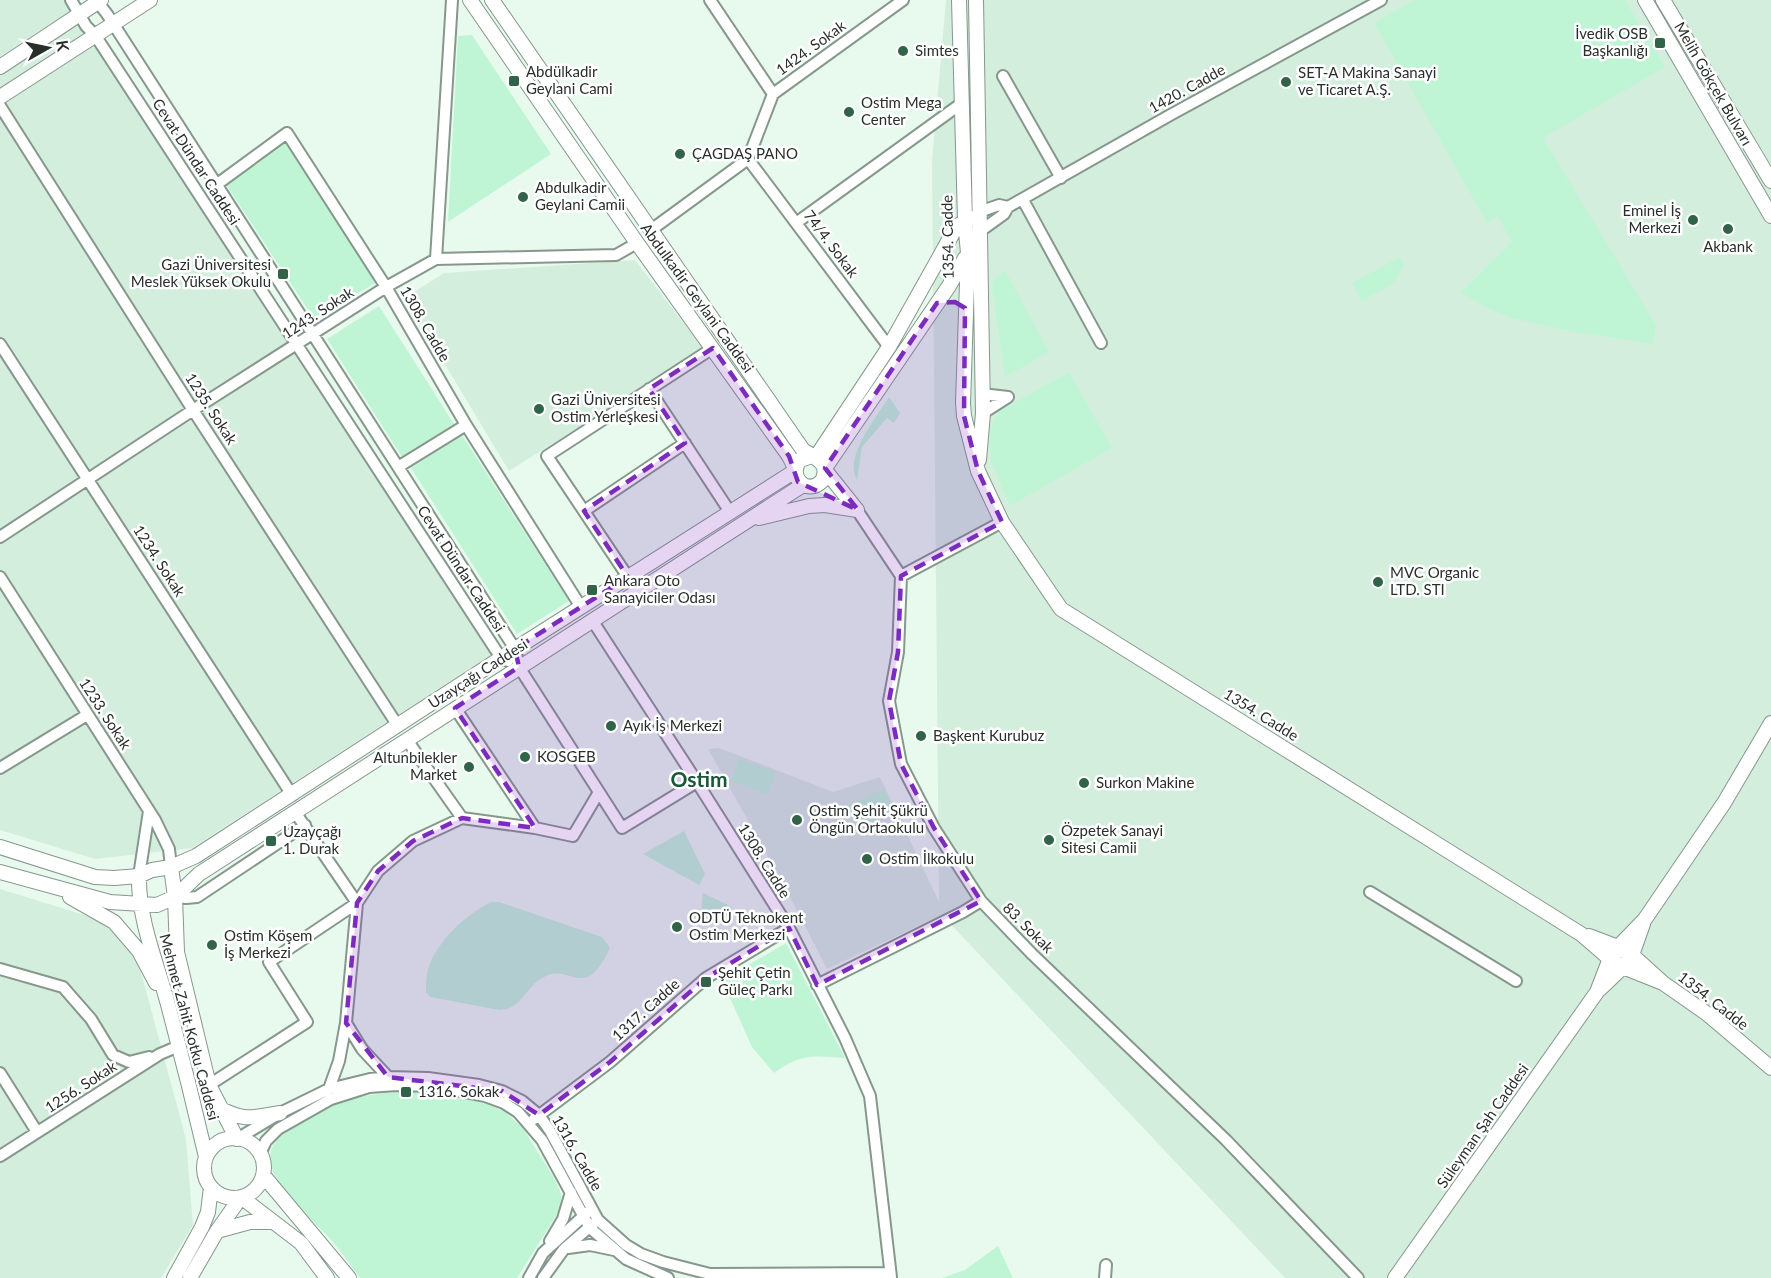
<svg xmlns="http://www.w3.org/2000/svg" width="1771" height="1278" viewBox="0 0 1771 1278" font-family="Lato,sans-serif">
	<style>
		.built { fill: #d4eede }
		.green { fill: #bff5d5 }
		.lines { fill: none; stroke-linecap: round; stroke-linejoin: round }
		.minor-casing { stroke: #86978c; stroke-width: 14 }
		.major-casing { stroke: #86978c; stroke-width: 16 }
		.minor { stroke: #fff; stroke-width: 10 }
		.major { stroke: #fff; stroke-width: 14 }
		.marked { fill: #7b2cbf; fill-opacity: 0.2; stroke: #7b2cbf; stroke-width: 4.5; stroke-dasharray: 12 8; stroke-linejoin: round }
		.poi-dot { fill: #306348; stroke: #fff; stroke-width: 2 }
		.labels { text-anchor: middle; stroke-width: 5; stroke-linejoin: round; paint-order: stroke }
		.poi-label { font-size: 15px; fill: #282f2b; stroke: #fff; text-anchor: start }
		.street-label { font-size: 15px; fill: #282f2b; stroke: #fff }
		.district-label { font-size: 21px; font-weight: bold; fill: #1a5739; stroke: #fff }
	</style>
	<rect width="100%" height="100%" fill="#e8faee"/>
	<path class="built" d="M0 0H65L491 655 192 848 95 859 0 830Z
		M946 0H1771V1278H1285L942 915 827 969 780 878 708 749 719 748 833 792 880 777 939 902 932 160Z
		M635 260 703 348 509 471 405 298 444 273Z
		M0 889 107 922 137 957 186 1139 193 1225 161 1278H0Z"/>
	<path class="green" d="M1415 0H1625L1665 67 1543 138 1656 325 1653 344 1574 332 1512 318 1485 307 1461 292 1512 242 1497 216 1487 223 1374 23Z
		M472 35 551 154 448 222 458 36Z
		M283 139 377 282 314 319 225 183Z
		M1400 257 1404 264 1394 283 1362 301 1352 283Z
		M1005 270 1049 352 1005 377 992 287 994 279Z
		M379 306 454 424 402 457 327 339Z
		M1069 372 1112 448 1010 506 991 461 989 440 991 426 1000 411Z
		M889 397 900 413 894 423 887 418 862 447 857 480C843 458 877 416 889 397Z
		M462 435 569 601 517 634 411 468Z
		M739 759 776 772 768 795 731 781Z
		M884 789 894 811 857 829 846 806Z
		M684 831 705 874 699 885 643 854Z
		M703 893 732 907 731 912 714 924 700 921Z
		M491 902H499L602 937 610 948C583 1005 571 960 542 978 524 989 522 1009 499 1010L430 997 426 992C426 984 426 976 428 969 437 941 465 915 491 902Z
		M786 943 845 1058C812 1056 802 1053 774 1073L752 1047 722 980Z
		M397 1092H401V1094L412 1095 413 1092 465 1098 483 1102 505 1112 522 1127 553 1176 561 1193V1208L517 1278H360C351 1266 342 1252 332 1241 315 1221 270 1186 270 1158 270 1141 285 1132 298 1124 330 1102 359 1095 397 1092Z
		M998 1246 1013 1278H942L965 1270Z"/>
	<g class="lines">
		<defs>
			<path id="minor" d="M71 0 86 26 95 35 501 658 508 661
				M96 0 107 14 515 649 519 667 599 792
				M710 0 773 94
				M1003 76 1061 178
				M0 106 193 410 398 726
				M748 159 889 347
				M216 185 287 133 386 287 466 425 581 607
				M1023 200 1101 343
				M979 212 999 205 1008 207
				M796 223 962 103
				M651 230 748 159 773 94 903 0
				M979 232 1004 214 1008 207 1172 114 1381 0
				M436 259 452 0
				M0 344 292 795
				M649 389 730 512
				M982 394 1008 397
				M983 413 1008 397
				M398 467 466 425
				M857 510 901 576 898 652 889 701 901 764 934 828 981 901 1032 954 1226 1140 1358 1278
				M584 511 685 443
				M0 537 193 410 386 287 436 259 616 255 637 243
				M901 576 1002 522
				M0 577 155 820 169 849 171 867
				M628 577 547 456 713 348
				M592 620 697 782 789 928 845 1038 870 1096 891 1277
				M455 708 535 828
				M407 740 462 818 535 828 573 836 599 792 622 828 697 782
				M0 768 87 715
				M139 876 149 811
				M1370 892 1516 981
				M175 897 186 898 197 897 305 825
				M0 969 63 987 91 1019 113 1055 129 1062 149 1057
				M817 985 963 912 981 901
				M346 1023 362 1049 388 1077
				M0 1073 37 1132
				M209 1085 307 1022 269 962 357 903 295 812
				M329 1089 339 1061 346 1023 357 903 378 871 413 841 462 818
				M534 1119 610 1062 706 978 789 928
				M237 1139 280 1113 329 1089 370 1079 388 1077 428 1078 479 1085 502 1091 522 1101 539 1115 550 1131 598 1220 626 1245 641 1254 663 1262 710 1274 890 1273
				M260 1154 266 1141 278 1129 331 1099 369 1087 396 1085 433 1086 485 1096 504 1103 518 1112 542 1140 590 1228 626 1259 668 1278
				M0 1156 160 1054 179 1046
				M550 1241 563 1219 571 1192
				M568 1248 590 1245 614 1250
				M529 1278 543 1253 588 1212
				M543 1278 564 1249 593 1224
				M1105 1278 1106 1265"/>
			<path id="major" d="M470 0 637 243 789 456 795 468
				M492 0 803 450C815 458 831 463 822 481 807 496 787 477 800 460L812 456
				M959 0 965 220 968 253 963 403 964 416 978 471 1002 522 1061 609 1581 934 1610 959 1623 967 1663 983
				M976 0 983 413 979 460
				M1645 0 1771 216
				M1663 0 1771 181
				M0 67 101 0
				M0 97 150 0
				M816 457 889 347 954 231 959 225 970 218
				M825 468 949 286 965 258
				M825 470 857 510
				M759 518 809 506 825 505 857 510
				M0 847 95 877 114 878 139 876 152 870 171 867 196 856 515 649 795 471
				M171 867 175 897 177 952 209 1085 237 1139
				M0 872 110 902 157 905 175 897 199 874 803 485
				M139 876C138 918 156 961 167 1001 181 1053 194 1105 206 1157
				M70 897 114 922 139 951 156 983
				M1589 936 1618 947 1632 955 1663 983 1706 1013 1771 1068
				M1600 989 1623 967 1632 955 1643 924
				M221 1109C247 1122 253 1117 280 1113
				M204 1168a30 30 0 1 1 60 0a30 30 0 1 1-60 0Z
				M263 1175 349 1278
				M241 1197 301 1243 327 1278
				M217 1231 250 1222H272
				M174 1278 202 1227 208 1212 211 1187
				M190 1278 217 1231 241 1197
				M1395 1278 1597 992 1609 961 1618 947 1645 919 1724 803 1771 723"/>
		</defs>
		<use href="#minor" class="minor-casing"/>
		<use href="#major" class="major-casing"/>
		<use href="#minor" class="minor"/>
		<use href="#major" class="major"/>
	</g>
	<path class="marked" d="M955 302 965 308 964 416 978 471 1002 522 901 576 898 652 889 701 901 764 934 828 981 901 817 985 789 928 706 978 610 1062 539 1115 502 1091 388 1077 346 1023 357 903 378 871 413 841 462 818 535 828 455 708 519 667 515 649 628 577 584 511 685 443 649 389 713 348 789 456 798 482 858 510 825 468 937 303Z"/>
	<g class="poi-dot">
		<rect x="1654" y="37" width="12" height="12" rx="3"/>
		<circle cx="903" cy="51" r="6"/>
		<rect x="508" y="75" width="12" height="12" rx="3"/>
		<circle cx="1286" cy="82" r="6"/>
		<circle cx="849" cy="112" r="6"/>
		<circle cx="680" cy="154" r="6"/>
		<circle cx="523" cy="197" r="6"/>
		<circle cx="1693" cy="220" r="6"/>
		<circle cx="1728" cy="229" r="6"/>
		<rect x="277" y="268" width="12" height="12" rx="3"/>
		<circle cx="539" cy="409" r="6"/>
		<circle cx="1378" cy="582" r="6"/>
		<rect x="586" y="584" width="12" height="12" rx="3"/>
		<circle cx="611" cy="726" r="6"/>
		<circle cx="921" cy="736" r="6"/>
		<circle cx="525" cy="757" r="6"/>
		<circle cx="469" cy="767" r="6"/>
		<circle cx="1084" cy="783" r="6"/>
		<circle cx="797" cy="820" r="6"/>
		<circle cx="1049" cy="840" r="6"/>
		<rect x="265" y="835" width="12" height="12" rx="3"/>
		<circle cx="867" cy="859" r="6"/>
		<circle cx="677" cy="927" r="6"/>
		<circle cx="212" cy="945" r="6"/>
		<rect x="700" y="976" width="12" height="12" rx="3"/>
		<rect x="400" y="1086" width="12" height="12" rx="3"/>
	</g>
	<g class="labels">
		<g class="poi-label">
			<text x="1648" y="39" text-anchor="end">İvedik OSB<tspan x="1648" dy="17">Başkanlığı</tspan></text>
			<text x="915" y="56">Simtes</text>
			<text x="526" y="77">Abdülkadir<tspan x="526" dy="17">Geylani Cami</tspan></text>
			<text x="1298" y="78">SET-A Makina Sanayi<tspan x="1298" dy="17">ve Ticaret A.Ş.</tspan></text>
			<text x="861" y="108">Ostim Mega<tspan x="861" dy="17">Center</tspan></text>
			<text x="692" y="159">ÇAGDAŞ PANO</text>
			<text x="535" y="193">Abdulkadir<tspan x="535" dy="17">Geylani Camii</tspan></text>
			<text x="1681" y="216" text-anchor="end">Eminel İş<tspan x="1681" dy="17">Merkezi</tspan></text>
			<text x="1728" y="252" text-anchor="middle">Akbank</text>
			<text x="271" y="270" text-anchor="end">Gazi Üniversitesi<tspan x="271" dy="17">Meslek Yüksek Okulu</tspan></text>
			<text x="551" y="405">Gazi Üniversitesi<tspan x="551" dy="17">Ostim Yerleşkesi</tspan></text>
			<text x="1390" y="578">MVC Organic<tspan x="1390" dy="17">LTD. STI</tspan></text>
			<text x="604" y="586">Ankara Oto<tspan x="604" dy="17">Sanayiciler Odası</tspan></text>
			<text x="623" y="731">Ayık İş Merkezi</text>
			<text x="933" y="741">Başkent Kurubuz</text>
			<text x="537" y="762">KOSGEB</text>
			<text x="457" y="763" text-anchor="end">Altunbilekler<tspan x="457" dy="17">Market</tspan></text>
			<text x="1096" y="788">Surkon Makine</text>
			<text x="809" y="816">Ostim Şehit Şükrü<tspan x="809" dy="17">Öngün Ortaokulu</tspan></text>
			<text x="1061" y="836">Özpetek Sanayi<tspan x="1061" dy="17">Sitesi Camii</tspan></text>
			<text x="283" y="837">Uzayçağı<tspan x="283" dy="17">1. Durak</tspan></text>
			<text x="879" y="864">Ostim İlkokulu</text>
			<text x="689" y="923">ODTÜ Teknokent<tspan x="689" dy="17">Ostim Merkezi</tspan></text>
			<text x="224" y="941">Ostim Köşem<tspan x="224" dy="17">İş Merkezi</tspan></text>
			<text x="718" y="978">Şehit Çetin<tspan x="718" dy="17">Güleç Parkı</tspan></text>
			<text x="418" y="1097">1316. Sokak</text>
		</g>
		<g class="street-label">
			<text transform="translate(811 48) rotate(-36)" y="5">1424. Sokak</text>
			<text transform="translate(1713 84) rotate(60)" y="5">Melih Gökçek Bulvarı</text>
			<text transform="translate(1187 89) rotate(-29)" y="5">1420. Cadde</text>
			<text transform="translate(196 162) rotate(57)" y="5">Cevat Dündar Caddesi</text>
			<text transform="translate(948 237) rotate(-91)" y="5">1354. Cadde</text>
			<text transform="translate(831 244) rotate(53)" y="5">74/4. Sokak</text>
			<text transform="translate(697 298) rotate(54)" y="5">Abdulkadir Geylani Caddesi</text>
			<text transform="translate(318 313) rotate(-33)" y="5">1243. Sokak</text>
			<text transform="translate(425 324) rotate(60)" y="5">1308. Cadde</text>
			<text transform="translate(211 409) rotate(57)" y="5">1235. Sokak</text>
			<text transform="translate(159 561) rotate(57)" y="5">1234. Sokak</text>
			<text transform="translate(461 569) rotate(57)" y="5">Cevat Dündar Caddesi</text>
			<text transform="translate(478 674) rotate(-33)" y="5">Uzayçağı Caddesi</text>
			<text transform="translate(105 714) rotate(57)" y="5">1233. Sokak</text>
			<text transform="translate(1261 715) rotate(32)" y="5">1354. Cadde</text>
			<text transform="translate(764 861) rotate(58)" y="5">1308. Cadde</text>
			<text transform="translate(1028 928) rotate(45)" y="5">83. Sokak</text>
			<text transform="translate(1713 1001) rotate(38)" y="5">1354. Cadde</text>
			<text transform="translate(646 1010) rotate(-42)" y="5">1317. Cadde</text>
			<text transform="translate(189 1027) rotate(75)" y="5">Mehmet Zahit Kotku Caddesi</text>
			<text transform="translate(81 1087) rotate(-33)" y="5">1256. Sokak</text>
			<text transform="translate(1483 1126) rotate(-55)" y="5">Süleyman Şah Caddesi</text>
			<text transform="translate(577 1153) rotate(60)" y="5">1316. Cadde</text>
		</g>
		<g class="district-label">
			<text x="699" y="787">Ostim</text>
		</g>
	</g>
	<g transform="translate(48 48) rotate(81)" stroke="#ffffff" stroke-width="4.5" paint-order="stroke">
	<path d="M0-4.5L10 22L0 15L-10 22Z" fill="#282f2b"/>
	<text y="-9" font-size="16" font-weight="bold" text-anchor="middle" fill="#282f2b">K</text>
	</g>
</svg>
